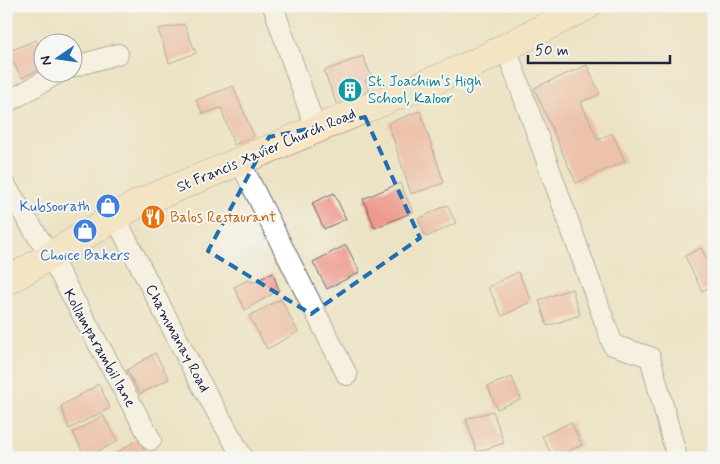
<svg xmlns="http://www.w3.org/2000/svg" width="720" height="464" viewBox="0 0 720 464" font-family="Mynerve,sans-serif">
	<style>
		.building { fill: #ed9a8d }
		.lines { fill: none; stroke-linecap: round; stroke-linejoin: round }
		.street-casing { stroke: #69666b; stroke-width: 22 }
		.secondary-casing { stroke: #69666b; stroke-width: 29 }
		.street { stroke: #fff; stroke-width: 20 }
		.secondary { stroke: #fbe6c4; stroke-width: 28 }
		.marked { fill: none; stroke: #1f6fb2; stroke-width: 4; stroke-dasharray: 10 6; stroke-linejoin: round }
		.labels { text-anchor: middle; stroke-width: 4; stroke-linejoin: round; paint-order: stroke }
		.culture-label { font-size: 15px; fill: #0d838f; stroke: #f6f6f2; text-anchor: start }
		.street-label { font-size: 15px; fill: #22223b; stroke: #f6f6f2 }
		.shop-label { font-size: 15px; fill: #366cbe; stroke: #f6f6f2; text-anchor: end }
		.food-label { font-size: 15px; fill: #c56008; stroke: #f6f6f2; text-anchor: start }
	</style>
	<rect width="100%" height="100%" fill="#f6f6f2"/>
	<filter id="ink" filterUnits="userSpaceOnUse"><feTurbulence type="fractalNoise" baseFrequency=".02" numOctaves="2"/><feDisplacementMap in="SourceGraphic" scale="10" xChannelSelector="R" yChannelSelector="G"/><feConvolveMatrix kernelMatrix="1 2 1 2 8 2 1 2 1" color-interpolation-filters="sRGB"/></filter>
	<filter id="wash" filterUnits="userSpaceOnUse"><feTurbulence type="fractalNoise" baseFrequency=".0096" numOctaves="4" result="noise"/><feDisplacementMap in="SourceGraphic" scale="20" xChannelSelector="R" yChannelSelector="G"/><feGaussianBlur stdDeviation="1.12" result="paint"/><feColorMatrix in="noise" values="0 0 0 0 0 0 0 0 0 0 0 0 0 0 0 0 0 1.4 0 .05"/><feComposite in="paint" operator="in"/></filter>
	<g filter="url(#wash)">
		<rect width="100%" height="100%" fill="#ece3c5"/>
		<g id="blocks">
			<path class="building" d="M184 24 196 53 169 63 158 29Z
				M36 40 42 50V68L22 78 7 52Z
				M363 56 372 78 365 80 373 100 340 113 324 71Z
				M587 65 600 94 581 102 598 140 612 133 625 161 576 183 534 88Z
				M233 86 254 136 234 145 221 108 203 114 196 100Z
				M420 111 444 183 411 194 388 123Z
				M400 183 413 212 375 228 363 199Z
				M334 193 346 219 324 229 312 203Z
				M447 205 456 223 426 237 418 219Z
				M346 245 360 272 327 289 313 262Z
				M701 248 714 274V285L702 291 685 256Z
				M518 272 532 301 502 316 488 287Z
				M273 273 279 290 245 310 234 287 248 280 253 282Z
				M572 289 580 315 547 326 539 300Z
				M281 299 298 332 267 349 249 316Z
				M155 353 169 379 140 394 127 370Z
				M512 377 521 399 497 409 488 386Z
				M99 384 110 408 69 429 61 406Z
				M493 411 504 443 477 452 466 419Z
				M103 415 118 441 86 458 73 433Z
				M571 422 582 445 553 458 542 436Z
				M138 439 149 458H117L115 454Z"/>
		</g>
	</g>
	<g filter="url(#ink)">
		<use href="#blocks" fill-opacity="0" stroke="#69666b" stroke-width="1"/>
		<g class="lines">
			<defs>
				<path id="street" d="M273 6 316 130
					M506 48 613 345 650 357 677 458
					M72 67 118 54
					M6 103 60 72
					M240 162 347 375
					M6 186 50 256 151 440
					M115 217 196 375 243 458"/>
				<path id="secondary" d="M6 282 137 204 473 64 587 6"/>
			</defs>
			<use href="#street" class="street-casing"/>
			<use href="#secondary" class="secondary-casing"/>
			<use href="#street" class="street"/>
			<use href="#secondary" class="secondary"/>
		</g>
	</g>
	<path d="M0 0H720V464H0ZM365 117 420 238 311 314 208 251 269 137Z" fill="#ece3c5" fill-opacity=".55" fill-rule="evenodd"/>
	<path class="marked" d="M365 117 420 238 311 314 208 251 269 137Z"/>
	<defs>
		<symbol id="building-disc" viewBox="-11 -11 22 22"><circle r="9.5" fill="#0f9aa8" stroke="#f6f6f2"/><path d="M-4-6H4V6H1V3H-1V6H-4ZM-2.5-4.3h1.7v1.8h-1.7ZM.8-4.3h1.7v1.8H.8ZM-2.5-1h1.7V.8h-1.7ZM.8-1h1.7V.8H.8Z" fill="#fff"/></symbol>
		<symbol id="shop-disc" viewBox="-11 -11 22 22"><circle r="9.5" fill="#3f7fe0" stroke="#f6f6f2"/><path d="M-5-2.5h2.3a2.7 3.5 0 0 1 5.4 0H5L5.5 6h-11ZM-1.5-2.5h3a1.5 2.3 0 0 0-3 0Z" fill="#fff"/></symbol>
		<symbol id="restaurant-disc" viewBox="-11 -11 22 22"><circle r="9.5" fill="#e8710a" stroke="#f6f6f2"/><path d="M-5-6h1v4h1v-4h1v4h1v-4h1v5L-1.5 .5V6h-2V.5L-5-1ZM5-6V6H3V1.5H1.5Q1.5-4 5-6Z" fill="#fff"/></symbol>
	</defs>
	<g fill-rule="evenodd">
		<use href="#building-disc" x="336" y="76" width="28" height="28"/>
		<use href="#shop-disc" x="94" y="192" width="28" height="28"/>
		<use href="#restaurant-disc" x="139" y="203" width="28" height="28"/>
		<use href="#shop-disc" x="71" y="217" width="28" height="28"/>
	</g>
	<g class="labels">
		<g class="culture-label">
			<text x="368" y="86">St. Joachim's High<tspan x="368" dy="17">School, Kaloor</tspan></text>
		</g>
		<g class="street-label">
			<text transform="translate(266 150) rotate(-23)" y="5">St Francis Xavier Church Road</text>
			<text transform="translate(178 338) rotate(62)" y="5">Chammanay Road</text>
			<text transform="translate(100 348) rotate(61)" y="5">Kollamparambil lane</text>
		</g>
		<g class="shop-label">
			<text x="90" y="211">Kubsoorath</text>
			<text x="85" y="260" text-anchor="middle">Choice Bakers</text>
		</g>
		<g class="food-label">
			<text x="170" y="222">Balos Restaurant</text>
		</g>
	</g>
	<rect width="720" height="464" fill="none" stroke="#f6f6f2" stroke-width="25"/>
	<g transform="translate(58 58) rotate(257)"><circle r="24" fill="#f6f6f2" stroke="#a1a1a9"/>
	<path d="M0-4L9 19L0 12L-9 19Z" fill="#1f6fb2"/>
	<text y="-8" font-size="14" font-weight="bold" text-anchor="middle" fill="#22223b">N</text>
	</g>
	<path d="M528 55v8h142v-8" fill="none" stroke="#22223b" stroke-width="2.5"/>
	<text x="535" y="55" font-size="15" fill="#22223b" stroke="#f6f6f2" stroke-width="4" paint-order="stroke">50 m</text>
</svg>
